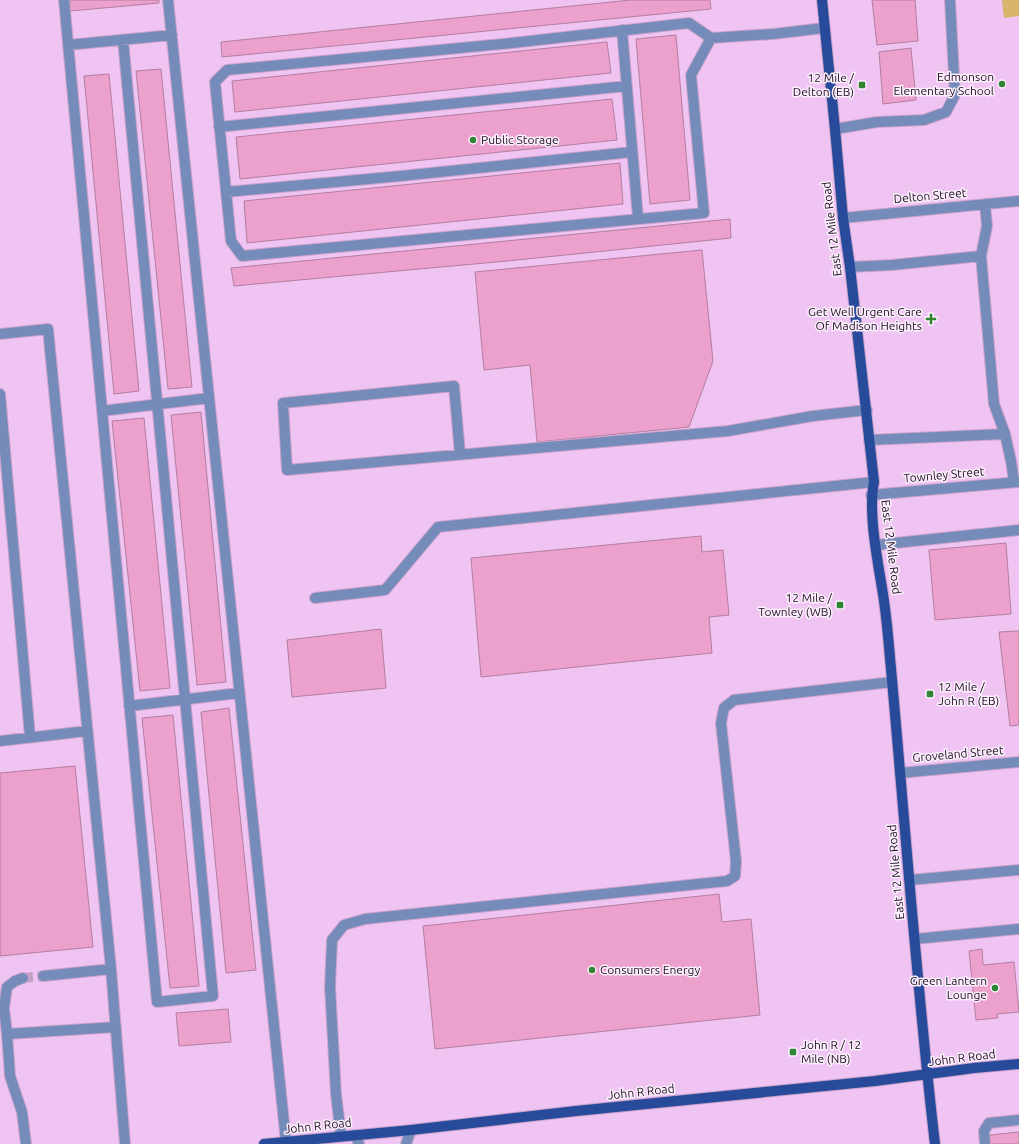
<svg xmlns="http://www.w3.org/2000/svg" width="1019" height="1144" viewBox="0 0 1019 1144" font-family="Ubuntu,sans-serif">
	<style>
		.green { fill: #d8b46d }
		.building { fill: #eba1cc; stroke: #b47e9e }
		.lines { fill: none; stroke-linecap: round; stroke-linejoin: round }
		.minor-tunnel { stroke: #c59fc8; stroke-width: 10; stroke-dasharray: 10 5; stroke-linecap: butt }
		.minor-casing { stroke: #caa3cc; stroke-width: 12 }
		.major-casing { stroke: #caa3cc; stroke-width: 12 }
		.minor { stroke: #758bb9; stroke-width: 10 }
		.major { stroke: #274a9b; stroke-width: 10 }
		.poi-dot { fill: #2f8533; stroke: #fdf0fe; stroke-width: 1.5 }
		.labels { text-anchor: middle; stroke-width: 3; stroke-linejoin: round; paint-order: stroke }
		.poi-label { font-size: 12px; fill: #1f1020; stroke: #fdf0fe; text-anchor: end }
		.street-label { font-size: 12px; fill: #1f1020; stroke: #fdf0fe }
	</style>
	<rect width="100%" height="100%" fill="#efc3f2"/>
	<path class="green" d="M1002 0H1019V16L1004 18Z"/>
	<path class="building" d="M70 0H159V3L70 11Z
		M631 0H710L711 9 222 57 221 42Z
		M872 0H915L918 41 877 45Z
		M676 35 690 200 650 204 636 39Z
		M607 42 611 73 235 112 232 81Z
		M911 48 916 100 883 104 879 52Z
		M161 69 192 387 168 389 136 71Z
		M109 74 139 391 114 394 84 76Z
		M612 99 617 140 240 179 236 137Z
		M620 163 623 204 247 243 244 201Z
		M730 219 731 238 507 261 234 286 231 268Z
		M702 250 713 361 689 427 537 442 530 365 484 370 475 272Z
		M201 412 226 682 197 685 171 415Z
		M144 418 170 688 140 691 112 421Z
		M701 536 702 552 723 550 729 615 709 617 712 653 481 677 471 558Z
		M1006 543 1011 614 935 620 929 550Z
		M381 629 386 688 292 697 287 640Z
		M1019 631V725L1010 726 999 632Z
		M229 708 256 970 226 973 201 712Z
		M173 715 199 986 170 988 142 718Z
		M75 766 93 947 0 956V773Z
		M719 894 722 922 751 919 760 1015 435 1049 423 926Z
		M982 949 983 965 1014 962 1019 1012 997 1014 998 1018 976 1020 969 951Z
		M228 1009 231 1042 179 1046 176 1013Z
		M1019 1132V1144H981L980 1136Z"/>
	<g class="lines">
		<path class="minor-tunnel" d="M23 978 43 976"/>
		<defs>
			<path id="minor" d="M64 0 157 1002 213 996 123 40
				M168 0 286 1142
				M622 30 638 218
				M711 38 691 75 704 213 242 256 231 241 215 82 227 70 512 43 689 23 711 38 773 34 824 28
				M68 45 172 35
				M219 127 627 86
				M835 129 877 122 924 120 946 112 955 95 950 0
				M226 192 401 176 632 152
				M985 204 987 226 981 256 994 404 1005 434 1011 461 1014 482
				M843 218 1019 201
				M850 267 892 265 981 256
				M0 334 48 329 111 969 125 1144
				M0 394 30 737
				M102 411 209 398
				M869 440 1005 434
				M460 454 454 386 283 403 287 470 728 431 813 416 867 410
				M871 495 1019 482
				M876 545 1019 530
				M315 598 385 590 438 527 874 482
				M129 706 239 693
				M0 741 87 731
				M900 773 1019 762
				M910 880 1019 870
				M915 939 1019 929
				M43 976 111 969
				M7 1034 4 1008 7 987 15 981 23 978
				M355 1135 359 1144
				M341 1136 336 1094 330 987 332 940 344 925 365 919 727 881 735 876 736 861 721 723 724 708 734 700 892 682
				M26 1144 22 1112 10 1076 7 1034 116 1027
				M406 1144 411 1130
				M985 1144 984 1131 989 1123 1019 1120"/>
			<path id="major" d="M822 0 835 129 843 218 850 267 874 482C868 512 877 557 882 588 886 611 888 634 890 658 905 820 916 982 935 1144
				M264 1144 411 1130 576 1111 875 1081 974 1068 1019 1064"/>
		</defs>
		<use href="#minor" class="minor-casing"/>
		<use href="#major" class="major-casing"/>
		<use href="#minor" class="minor"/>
		<use href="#major" class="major"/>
	</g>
	<g class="poi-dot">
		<circle cx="1002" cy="84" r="4"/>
		<rect x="858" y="81" width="8" height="8" rx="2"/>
		<circle cx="473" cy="140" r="4"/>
		<path d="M929 313h4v4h4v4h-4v4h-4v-4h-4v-4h4z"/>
		<rect x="836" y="601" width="8" height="8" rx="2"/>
		<rect x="926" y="690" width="8" height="8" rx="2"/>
		<circle cx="592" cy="970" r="4"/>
		<circle cx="995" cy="988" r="4"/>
		<rect x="789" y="1048" width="8" height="8" rx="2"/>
	</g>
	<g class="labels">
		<g class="poi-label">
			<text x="994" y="81">Edmonson<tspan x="994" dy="14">Elementary School</tspan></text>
			<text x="854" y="82">12 Mile /<tspan x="854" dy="14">Delton (EB)</tspan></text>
			<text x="481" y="144" text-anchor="start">Public Storage</text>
			<text x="922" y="316">Get Well Urgent Care<tspan x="922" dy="14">Of Madison Heights</tspan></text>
			<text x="832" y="602">12 Mile /<tspan x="832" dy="14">Townley (WB)</tspan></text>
			<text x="938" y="691" text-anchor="start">12 Mile /<tspan x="938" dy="14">John R (EB)</tspan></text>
			<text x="600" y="974" text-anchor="start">Consumers Energy</text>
			<text x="987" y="985">Green Lantern<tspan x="987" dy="14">Lounge</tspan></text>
			<text x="801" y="1049" text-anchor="start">John R / 12<tspan x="801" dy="14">Mile (NB)</tspan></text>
		</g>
		<g class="street-label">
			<text transform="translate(930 196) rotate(-5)" y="4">Delton Street</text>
			<text transform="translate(832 229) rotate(-97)" y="4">East 12 Mile Road</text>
			<text transform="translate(944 475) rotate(-5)" y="4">Townley Street</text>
			<text transform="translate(891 547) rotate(83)" y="4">East 12 Mile Road</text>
			<text transform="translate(958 754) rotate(-5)" y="4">Groveland Street</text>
			<text transform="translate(896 872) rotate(-95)" y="4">East 12 Mile Road</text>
			<text transform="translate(962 1058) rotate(-7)" y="4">John R Road</text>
			<text transform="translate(641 1092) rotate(-6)" y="4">John R Road</text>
			<text transform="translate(318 1126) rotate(-6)" y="4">John R Road</text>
		</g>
	</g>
</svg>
